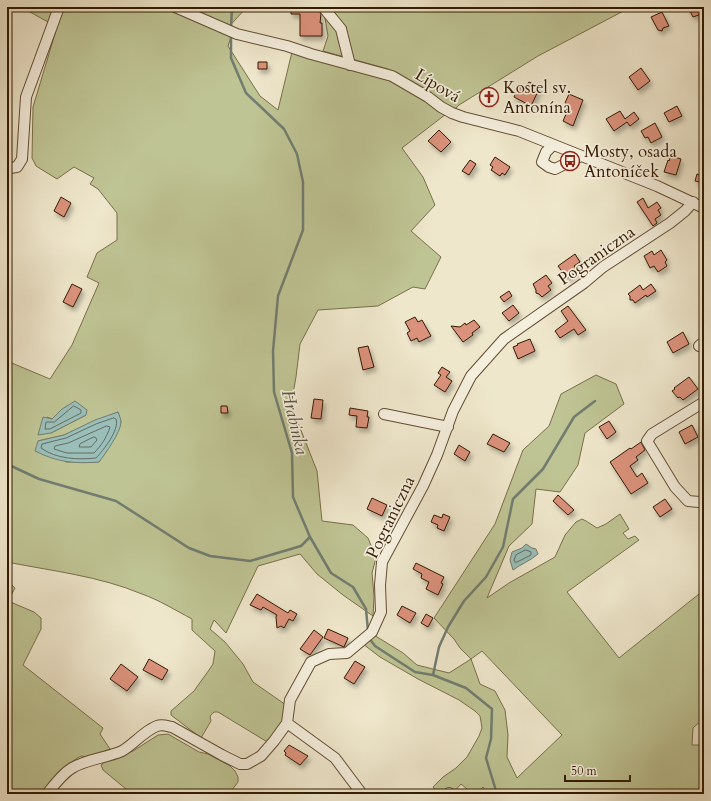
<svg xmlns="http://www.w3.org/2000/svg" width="711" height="801" viewBox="0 0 711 801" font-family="Cardo,serif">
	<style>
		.green { fill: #bfc494; stroke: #796f4a; fill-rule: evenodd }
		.water { fill: #9abfba; stroke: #717d70 }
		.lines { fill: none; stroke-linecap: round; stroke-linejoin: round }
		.shore { stroke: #666c5d; stroke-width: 1 }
		.stream { stroke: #717d70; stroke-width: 2.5 }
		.building { fill: #db927c; stroke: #331a00; filter: url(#shadow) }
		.minor-casing { stroke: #624d33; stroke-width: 12 }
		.minor { stroke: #f5efde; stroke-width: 10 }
		.labels { text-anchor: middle; stroke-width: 3.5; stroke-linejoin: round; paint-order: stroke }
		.street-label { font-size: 17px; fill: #331a00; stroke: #f5efde }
		.poi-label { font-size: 17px; fill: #331a00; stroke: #f5efde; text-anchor: start }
		.water-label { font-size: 18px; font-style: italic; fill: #575441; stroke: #f5efde }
	</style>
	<defs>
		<filter id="shadow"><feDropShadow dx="2.5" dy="4" stdDeviation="2" flood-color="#0004"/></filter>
	</defs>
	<rect width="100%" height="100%" fill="#efe7cc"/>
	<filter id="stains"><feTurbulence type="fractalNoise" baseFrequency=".005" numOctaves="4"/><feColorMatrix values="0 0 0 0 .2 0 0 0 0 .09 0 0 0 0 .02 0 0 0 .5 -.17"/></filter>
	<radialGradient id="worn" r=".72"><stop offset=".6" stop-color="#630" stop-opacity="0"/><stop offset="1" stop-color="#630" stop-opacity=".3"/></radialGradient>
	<path class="green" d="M21 7H247L223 33 231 37 228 46 260 96 278 110 292 52 386 78 420 97 446 114 402 148 423 177 435 205 411 231 441 257 425 289 413 287 378 306 318 310 300 344 296 377 291 405 317 471 322 521 353 525 368 538 376 558 372 573 374 596 373 616 343 595 317 574 300 554 258 566 226 633 214 620 210 629 225 642 243 664 253 682 286 705 284 721 269 743 218 712H214L210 716 211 721 201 738 171 715V711L194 691 209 670 213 664 215 651 192 630V619C175 610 159 600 142 594 99 576 52 571 7 562V535L9 528 7 527V361L50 379 72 345 99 283 87 277 97 253 117 240V213L98 189 90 184 94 178 74 167 57 179 36 166 32 158 33 107 57 27ZM62 409 86 415 51 433 47 417 52 419ZM118 412 121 422 99 462H66L38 441 64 435Z
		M323 7H631L538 56 459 105 455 109 437 100 422 88 407 79 388 69 323 51 328 36Z
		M596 375 616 384 624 404 585 433 578 465 560 492 536 489 532 524 509 546 487 598 509 583 555 557 565 535 576 522 582 519 586 521 597 528 606 524 620 514 629 529 623 533 628 539 635 536 639 540 567 592 619 658 704 590V718L693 728 692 745H704V794H486L483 787 477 794H473L461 784 453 793 439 794 433 787 443 777 456 768 467 757 479 736 482 728 480 716 475 711 459 700 418 679 380 657 363 644 374 635 403 653 417 665 449 673 471 659 460 648 454 639 434 618 495 524 523 450 549 426 561 394ZM482 651 562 735 517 778 507 757 508 735 505 710 495 691 480 684 471 659Z
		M7 580 15 588 8 601 34 612 41 618V629L23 665 103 728 100 734 110 749 88 757 81 756 76 759 63 768 41 794H7Z
		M168 734 199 752 208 754 230 766 235 771 238 777V782L229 794H132L103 770 101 765 105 762 133 751 158 735Z"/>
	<path class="water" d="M75 401 87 410 86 415 51 433 38 435 43 417 52 419 62 409Z
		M118 412C119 415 121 419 121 422 121 432 105 454 99 462 74 464 57 462 35 451L38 441 64 435 95 420Z
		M526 544 532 548 536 549 538 554C530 561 521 564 513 570L510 560 512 552 522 548Z"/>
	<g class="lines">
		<path class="shore" d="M74 406 81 410V413L50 429H45L46 422H54Z
			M114 418 116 419C120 429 103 451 96 458 78 460 56 459 41 448L42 444 66 438 96 424Z
			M107 426 110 427C107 437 101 446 94 453H67L54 449 55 446 68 443Z
			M94 437 96 438 97 440 91 447H79L80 444Z
			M526 550 531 552V555L517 562H515L514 560 516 555Z"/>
		<path class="stream" d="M231 28 232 7
			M231 33V58L246 93 284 129 297 154 303 182V230L278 296 273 351 274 392 292 453 293 497 310 537 331 573 353 587 366 609 368 631
			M7 464 39 479 116 501 189 548 210 556 250 561 301 546 310 537
			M369 638 375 646 415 672 433 675 466 688 492 709 491 739 486 758 497 794
			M433 675 439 647 448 627 464 601 486 577 503 547 513 499 543 469 574 417 595 401"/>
	</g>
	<path class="building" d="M291 7H317L321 14 320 23H322V36H300V14H291Z
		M688 7H704V13L693 17Z
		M662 12 669 26 663 28 662 31 658 30 651 17Z
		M258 62H267V69H258Z
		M641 68 650 81 638 90 629 77Z
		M529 82 540 87 531 106 514 97 519 87 523 89Z
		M485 93 492 94 489 103 483 101Z
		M569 94 583 100 573 126 563 121 570 105 565 103Z
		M677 106 682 116 669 122 664 113Z
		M620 111 625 119 634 112 639 119 630 126 627 122 614 131 606 119Z
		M655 123 662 137 651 143 648 137 645 138 641 131Z
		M439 130 451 142 441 152 428 141Z
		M671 156 681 159 676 175 664 172 668 160 669 161Z
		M495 157 510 167 505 175 502 173 500 176 491 170 493 167 490 165Z
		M470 160 476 164 469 175 462 171Z
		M697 174 704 176V183L695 181Z
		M61 197 71 203 64 217 54 211Z
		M643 198 648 208 657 202 661 208 658 210 661 215 655 219 657 223 653 226 637 202Z
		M661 250 667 260 665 262 667 266 658 272 654 266 650 268 644 256 652 251 654 255Z
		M575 254 580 262 574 266 577 270 574 272V274L567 278 558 266Z
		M546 275 552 283 548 286 551 290 542 297 539 294 536 293V290L533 284Z
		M72 284 82 289 73 307 63 302Z
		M651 284 656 291 647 297 646 295 635 303 633 300H630V296L628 294 640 285 643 290Z
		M509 291 512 296 504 302 500 297Z
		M513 305 519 313 509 321 502 313Z
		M568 306 586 330 578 335 574 329 560 338 555 331 568 321 561 311Z
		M415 317 418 322 422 320 431 336 419 342 417 338 411 341 407 333 410 331 405 322Z
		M474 320 480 327 472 333 473 335 463 342 451 326 460 327 465 323 466 325Z
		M683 332 689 344 673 353 667 342Z
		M530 339 535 351 518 359 513 347 518 345 517 344Z
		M368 346 374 367 363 370 358 348Z
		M442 367 450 372 446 377 452 381 445 392 434 385 441 375 438 373Z
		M689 377 698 389 683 400 680 397 678 398 672 391 675 389 674 388Z
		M314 399 323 400 321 419 311 418Z
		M221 406H227L228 413H221Z
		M350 408 368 411 367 417H369L367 428 356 427 357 416 349 415Z
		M609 421 616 432 607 439 599 427Z
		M692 425 698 437 685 444 679 432Z
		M493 434 510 443 504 452 487 444Z
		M641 442 645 450 636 457 638 460 630 466 637 477 642 473 648 483 631 494 610 462 630 448 631 449Z
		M459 445 470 452 465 461 454 454Z
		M558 495 574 510 568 515 553 501Z
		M372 498 387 505 382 516 367 509Z
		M665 499 672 509 660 517 653 507Z
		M443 514 450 517 444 531 437 528 438 525 431 522 434 515 442 518Z
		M416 563 444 577 441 583 443 584 438 595 426 589 429 582 421 578 422 574 413 569Z
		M257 594 288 613 290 610 297 614 293 621 289 619 284 628 281 626 277 628 276 617 277 615 263 607 261 610 250 605Z
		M402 606 416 613 410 623 397 615Z
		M426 614 433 618 428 627 421 623Z
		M328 629 348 638 344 647 324 638Z
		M314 630 323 637 310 655 300 649Z
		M149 659 168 670 162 680 143 670Z
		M355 661 365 667 354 684 344 678Z
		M121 664 138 677 127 691 110 679Z
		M289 745 308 756 300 765 285 755 286 753 284 751Z"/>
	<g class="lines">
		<defs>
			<path id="minor" d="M175 7 237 34 287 46 311 54 392 76 428 97 441 107 452 113 463 117 519 131 657 186 704 208
				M323 7 341 29 350 65
				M553 145 546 152 542 162 549 167 555 169 581 156
				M7 166 10 168 17 167 22 159 26 97 59 7
				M699 346 704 342
				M704 402 652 434 647 441 675 487 688 501 699 502 704 500
				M384 414 448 427
				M287 723 335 758 362 794
				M449 793 450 794
				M47 794C54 785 62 774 72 768 87 759 106 758 122 751 134 744 144 731 157 726 162 724 167 726 172 727L222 755 240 764H247L261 756 274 741 287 723 290 700 311 662 329 654 347 653 372 632 381 612 380 585 382 562 423 486 437 455 453 411 471 376 504 339 584 283 603 267 670 223 685 211 693 202"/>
		</defs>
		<use href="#minor" class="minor-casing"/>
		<use href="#minor" class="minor"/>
	</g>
	<defs>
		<symbol id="church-ring" viewBox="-11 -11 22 22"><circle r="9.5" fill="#f5efde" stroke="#8f2418" stroke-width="1.5"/><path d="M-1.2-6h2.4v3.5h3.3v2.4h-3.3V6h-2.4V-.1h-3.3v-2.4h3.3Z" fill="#8f2418"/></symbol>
		<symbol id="bus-ring" viewBox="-11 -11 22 22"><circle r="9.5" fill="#f5efde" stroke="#8f2418" stroke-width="1.5"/><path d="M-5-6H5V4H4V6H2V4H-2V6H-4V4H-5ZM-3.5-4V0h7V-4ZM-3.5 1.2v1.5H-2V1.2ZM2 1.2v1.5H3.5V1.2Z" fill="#8f2418"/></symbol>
	</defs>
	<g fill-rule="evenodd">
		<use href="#church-ring" x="478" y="86" width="22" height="22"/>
		<use href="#bus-ring" x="559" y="150" width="22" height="22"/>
	</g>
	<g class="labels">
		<g class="street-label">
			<text transform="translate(438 85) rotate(31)" y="6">Lípová</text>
			<text transform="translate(596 255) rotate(-35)" y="6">Pograniczna</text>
			<text transform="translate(390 517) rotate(-64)" y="6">Pograniczna</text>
		</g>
		<g class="poi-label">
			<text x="503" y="93">Kostel sv.<tspan x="503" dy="20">Antonína</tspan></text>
			<text x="584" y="157">Mosty, osada<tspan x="584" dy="20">Antoníček</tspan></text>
		</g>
		<g class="water-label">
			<text transform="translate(295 422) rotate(77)" y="6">Hrabinka</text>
		</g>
	</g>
	<rect width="711" height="801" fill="none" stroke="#efe7cc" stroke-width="24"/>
	<rect x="8" y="8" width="695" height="785" fill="none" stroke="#331a00" stroke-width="2"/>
	<rect x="12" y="12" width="687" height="777" fill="none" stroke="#331a00"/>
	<path d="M565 775v6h65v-6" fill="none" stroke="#331a00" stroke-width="2"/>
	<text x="571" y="775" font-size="12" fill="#331a00" stroke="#f5efde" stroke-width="3" paint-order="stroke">50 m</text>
	<rect width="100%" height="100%" filter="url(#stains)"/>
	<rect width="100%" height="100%" fill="url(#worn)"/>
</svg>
